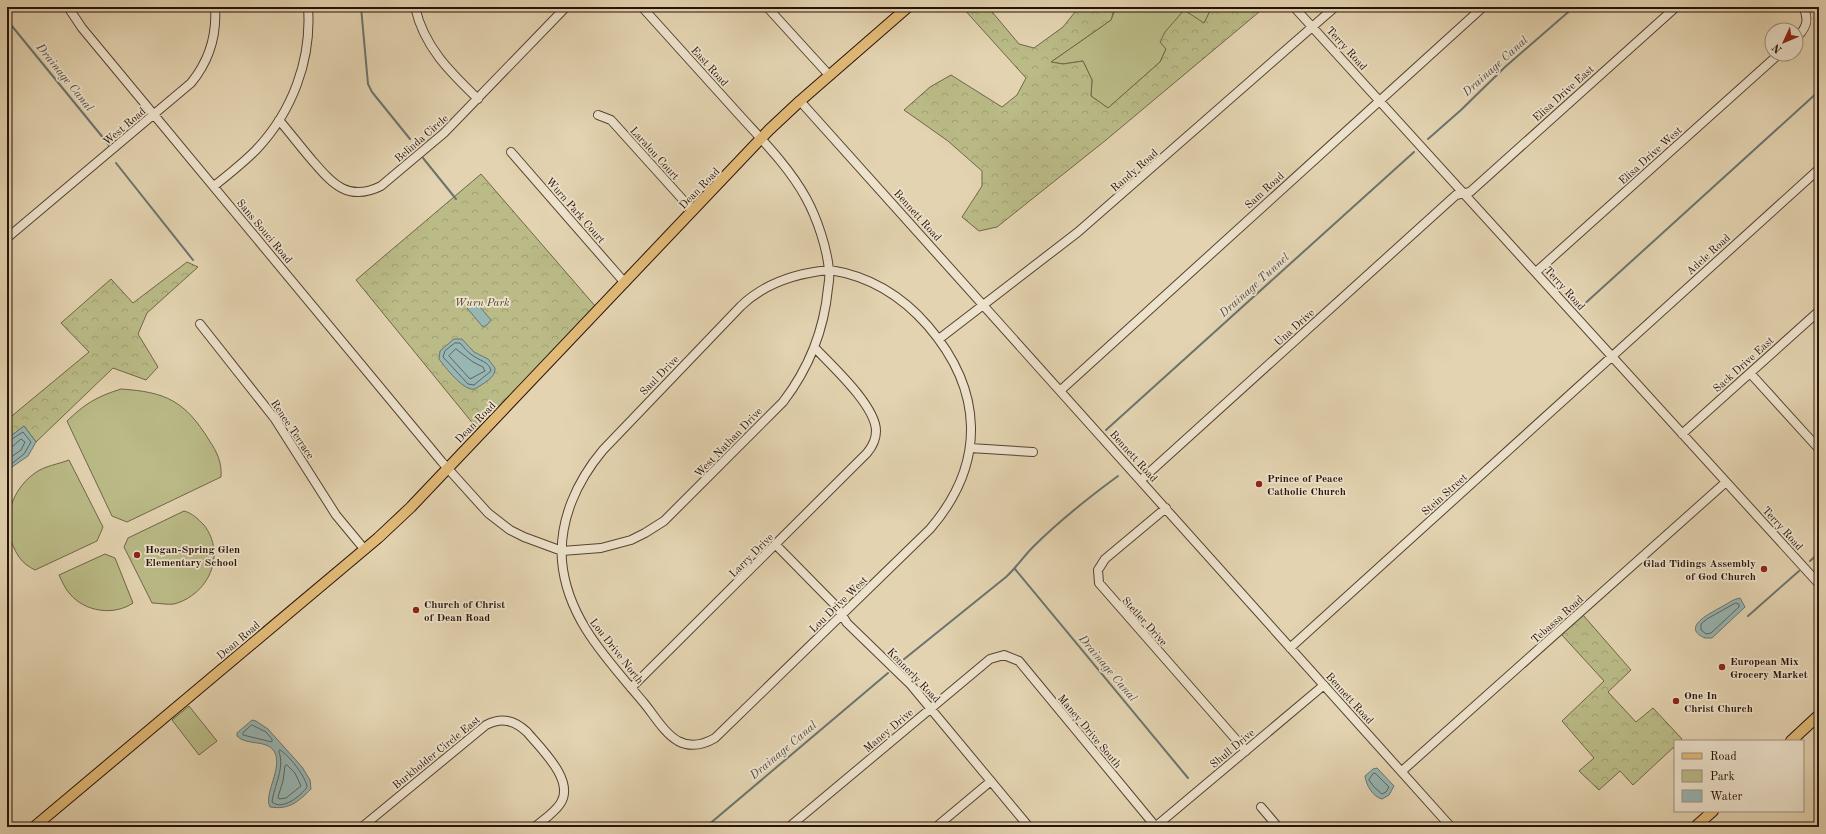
<svg xmlns="http://www.w3.org/2000/svg" width="1826" height="834" viewBox="0 0 1826 834" font-family="'Old Standard TT',serif">
	<style>
		.green { fill: #babb87; stroke: #706648 }
		.forest { fill: url(#forest-crowns); stroke: #706648 }
		.water { fill: #97b6b4; stroke: #6a746f }
		.lines { fill: none; stroke-linecap: round; stroke-linejoin: round }
		.shore { stroke: #5f645e; stroke-width: 1 }
		.stream { stroke: #6a746f; stroke-width: 2 }
		.minor-casing { stroke: #564232; stroke-width: 10 }
		.major-casing { stroke: #271208; stroke-width: 12 }
		.minor { stroke: #ede2cc; stroke-width: 8 }
		.major { stroke: #e2ba78; stroke-width: 10 }
		.poi-dot { fill: #8f2418; stroke: #ede2cc; stroke-width: 1.5 }
		.labels { text-anchor: middle; stroke-width: 3.5; stroke-linejoin: round; paint-order: stroke }
		.street-label { font-size: 11px; fill: #271208; stroke: #ede2cc }
		.park-label { font-size: 11px; font-style: italic; fill: #53452e; stroke: #ede2cc }
		.poi-label { font-size: 11px; font-weight: bold; fill: #271208; stroke: #ede2cc; text-anchor: start }
		.water-label { font-size: 12px; font-style: italic; fill: #4e4b44; stroke: #ede2cc }
	</style>
	<defs>
		<pattern id="forest-crowns" width="20" height="18" patternUnits="userSpaceOnUse"><rect width="20" height="18" fill="#babb87"/><path d="M2 6a3 3 0 1 1 6 0M12 15a3 3 0 1 1 6 0" fill="none" stroke="#a0a073"/></pattern>
	</defs>
	<rect width="100%" height="100%" fill="#e3d3b0"/>
	<filter id="stains"><feTurbulence type="fractalNoise" baseFrequency=".005" numOctaves="4"/><feColorMatrix values="0 0 0 0 .2 0 0 0 0 .09 0 0 0 0 .02 0 0 0 .5 -.17"/></filter>
	<radialGradient id="worn" r=".72"><stop offset=".6" stop-color="#630" stop-opacity="0"/><stop offset="1" stop-color="#630" stop-opacity=".3"/></radialGradient>
	<path class="green" d="M1116 7H1216L1210 11 1204 24 1184 10 1160 62 1108 108 1091 96 1092 80 1083 61 1063 64 1051 62 1111 20Z
		M121 389C166 392 185 401 209 440 217 452 222 462 221 477L127 522 112 516 67 421C86 403 96 397 121 389Z
		M69 460 103 527 97 541 35 570C29 567 23 563 19 557 0 529 8 492 35 473 44 466 59 464 69 460Z
		M184 511C192 513 198 519 204 525 227 555 208 595 174 604 167 605 159 603 152 603L124 547 128 538Z
		M105 554 115 558 133 603C114 616 85 612 70 594 65 589 62 581 59 575Z
		M189 706 217 741 199 755 172 720Z"/>
	<path class="forest" d="M962 7H988L1019 44 1034 48 1063 27 1079 7H1115L1111 20 1051 62 1063 64 1083 61 1092 80 1091 96 1108 108 1160 62 1166 49 1160 42 1165 32 1184 10 1204 23 1210 11 1216 7H1265L1106 140 997 227 979 231 962 217 982 186V171L948 141 904 110 930 87 951 75 1002 107 1017 95 1026 78Z
		M481 174 596 307 479 431 356 280Z
		M187 262 198 267 147 313 138 334 158 367 146 380 113 368 36 442 24 426 7 439V420L89 352 61 323 111 279 133 303Z
		M1583 615 1631 670 1608 692 1636 722 1653 708 1682 739 1680 741H1675V746L1633 785 1620 771 1599 790 1579 771 1594 758 1562 721 1604 681 1561 634Z"/>
	<path class="water" d="M475 301 491 320 487 325 483 327 467 308Z
		M454 339H462L474 352 488 359 495 368C496 378 482 384 475 389 464 392 445 367 439 359L440 351Z
		M24 426 36 442 28 456 12 467 7 480V439Z
		M1740 598 1745 607 1712 638H1705C1679 627 1713 612 1723 606 1729 603 1733 599 1740 598Z
		M252 720 256 721 268 729 302 767 310 780 311 789C298 802 289 810 270 807 263 794 284 767 274 751 266 739 246 746 237 736V733Z
		M1377 768 1394 786 1389 795 1382 799C1373 797 1366 785 1365 776L1373 769Z"/>
	<g class="lines">
		<path class="shore" d="M455 343H460C464 347 467 352 472 355 478 360 490 362 491 371L474 385 468 384 443 357 445 351Z
			M456 349 473 362 483 367 485 371 470 379 449 356Z
			M7 442 23 432 31 442 24 454 10 465 7 471
			M7 447 13 446 21 439 25 442 21 450 7 460
			M1736 603 1739 604V607L1711 633 1706 634 1701 630V624L1707 619Z
			M252 725 266 732 272 739V742L243 735V733Z
			M280 750C289 755 306 777 307 787 301 796 282 811 272 802 274 786 285 768 279 752Z
			M287 765 295 773 301 786 286 798 279 799 278 797 283 781 285 766Z
			M1374 773 1376 774 1389 787 1386 792 1382 794 1374 787 1369 780Z"/>
		<path class="stream" d="M361 7 368 84 372 92 410 139
			M7 20 109 145
			M1428 139 1461 110 1505 67 1574 7
			M423 158 456 199
			M116 163 193 260
			M1580 308 1819 91
			M1106 430 1414 152
			M1810 561 1819 553
			M1015 569 1188 778
			M1748 616 1799 571
			M903 660 1006 577C1016 568 1023 557 1033 547 1059 521 1088 498 1118 476
			M707 826 888 673"/>
		<defs>
			<path id="minor" d="M68 7 82 28 442 462 488 513 510 530 524 537 562 551 601 548 631 540 645 533 664 521 783 402C809 368 824 331 828 288 829 282 830 276 829 270 827 248 817 218 806 198 788 165 759 137 734 109 703 75 673 41 642 7
				M415 7C424 47 450 72 478 99
				M767 7 829 75
				M1294 7 1819 584
				M1796 38C1806 29 1810 20 1803 7
				M800 101 1451 827
				M598 115 611 120 693 211
				M279 120C290 133 300 146 311 159 331 182 347 203 381 186L444 133 566 7
				M511 152 625 283
				M214 186C228 175 243 163 256 150 292 112 312 60 308 7
				M7 238 191 83C209 61 217 35 215 7
				M830 270C869 276 902 296 928 326 983 390 987 463 930 529L715 738C703 745 691 748 678 741 664 733 654 715 644 703 608 660 567 619 562 561 559 520 577 481 603 450L741 306C765 283 796 273 830 270Z
				M1536 272 1779 54
				M200 324 275 419 336 515 365 550
				M939 339 1078 232 1335 7
				M1750 373 1819 449
				M1061 390 1483 7
				M1682 434 1819 311
				M970 448 1033 452
				M1141 480 1456 195 1470 192 1676 7
				M1166 508 1105 559 1098 570 1099 583 1246 751
				M776 545 836 606 847 623 911 685 1029 827
				M1290 648 1819 169
				M631 688 867 453C872 447 876 439 876 431 876 406 832 366 815 348
				M1402 771 1726 482
				M1261 807 1278 827
				M362 827 486 725C502 717 514 720 527 732 541 749 576 781 560 804 554 813 543 820 535 827
				M789 827 990 659 1004 655 1019 661 1156 827
				M936 827 991 781
				M1155 827 1324 685"/>
			<path id="major" d="M1791 741 1819 715
				M34 827 378 538 411 507 769 130 800 101 908 7
				M1695 827 1713 811"/>
		</defs>
		<use href="#minor" class="minor-casing"/>
		<use href="#major" class="major-casing"/>
		<use href="#minor" class="minor"/>
		<use href="#major" class="major"/>
	</g>
	<g class="poi-dot">
		<circle cx="1259" cy="484" r="4"/>
		<circle cx="137" cy="555" r="4"/>
		<circle cx="1764" cy="569" r="4"/>
		<circle cx="416" cy="610" r="4"/>
		<circle cx="1722" cy="667" r="4"/>
		<circle cx="1676" cy="701" r="4"/>
	</g>
	<g class="labels">
		<g class="street-label">
			<text transform="translate(1347 48) rotate(48)" y="4">Terry Road</text>
			<text transform="translate(710 66) rotate(48)" y="4">East Road</text>
			<text transform="translate(1563 93) rotate(-42)" y="4">Elisa Drive East</text>
			<text transform="translate(124 126) rotate(-40)" y="4">West Road</text>
			<text transform="translate(421 138) rotate(-41)" y="4">Belinda Circle</text>
			<text transform="translate(655 153) rotate(48)" y="4">Laralou Court</text>
			<text transform="translate(1650 155) rotate(-42)" y="4">Elisa Drive West</text>
			<text transform="translate(1134 170) rotate(-41)" y="4">Randy Road</text>
			<text transform="translate(699 188) rotate(-46)" y="4">Dean Road</text>
			<text transform="translate(1264 190) rotate(-42)" y="4">Sam Road</text>
			<text transform="translate(576 210) rotate(49)" y="4">Wurn Park Court</text>
			<text transform="translate(918 215) rotate(48)" y="4">Bennett Road</text>
			<text transform="translate(265 231) rotate(50)" y="4">Sans Souci Road</text>
			<text transform="translate(1708 254) rotate(-42)" y="4">Adele Road</text>
			<text transform="translate(1565 288) rotate(48)" y="4">Terry Road</text>
			<text transform="translate(1294 327) rotate(-42)" y="4">Una Drive</text>
			<text transform="translate(1743 364) rotate(-42)" y="4">Sack Drive East</text>
			<text transform="translate(659 375) rotate(-46)" y="4">Saul Drive</text>
			<text transform="translate(475 422) rotate(-46)" y="4">Dean Road</text>
			<text transform="translate(293 429) rotate(56)" y="4">Renee Terrace</text>
			<text transform="translate(728 442) rotate(-46)" y="4">West Nathan Drive</text>
			<text transform="translate(1134 456) rotate(48)" y="4">Bennett Road</text>
			<text transform="translate(1444 494) rotate(-42)" y="4">Stein Street</text>
			<text transform="translate(1783 528) rotate(48)" y="4">Terry Road</text>
			<text transform="translate(751 555) rotate(-45)" y="4">Larry Drive</text>
			<text transform="translate(838 604) rotate(-44)" y="4">Lou Drive West</text>
			<text transform="translate(1557 619) rotate(-42)" y="4">Tebassa Road</text>
			<text transform="translate(1145 621) rotate(48)" y="4">Stetler Drive</text>
			<text transform="translate(238 640) rotate(-40)" y="4">Dean Road</text>
			<text transform="translate(617 651) rotate(52)" y="4">Lou Drive North</text>
			<text transform="translate(914 675) rotate(46)" y="4">Kennerly Road</text>
			<text transform="translate(1350 698) rotate(48)" y="4">Bennett Road</text>
			<text transform="translate(888 730) rotate(-40)" y="4">Maney Drive</text>
			<text transform="translate(1090 731) rotate(50)" y="4">Maney Drive South</text>
			<text transform="translate(1232 748) rotate(-40)" y="4">Shull Drive</text>
			<text transform="translate(436 752) rotate(-39)" y="4">Burkholder Circle East</text>
		</g>
		<g class="park-label">
			<text x="482" y="306">Wurn Park</text>
		</g>
		<g class="poi-label">
			<text x="1267" y="482">Prince of Peace<tspan x="1267" dy="13">Catholic Church</tspan></text>
			<text x="145" y="553">Hogan-Spring Glen<tspan x="145" dy="13">Elementary School</tspan></text>
			<text x="1756" y="567" text-anchor="end">Glad Tidings Assembly<tspan x="1756" dy="13">of God Church</tspan></text>
			<text x="424" y="608">Church of Christ<tspan x="424" dy="13">of Dean Road</tspan></text>
			<text x="1730" y="665">European Mix<tspan x="1730" dy="13">Grocery Market</tspan></text>
			<text x="1684" y="699">One In<tspan x="1684" dy="13">Christ Church</tspan></text>
		</g>
		<g class="water-label">
			<text transform="translate(1495 66) rotate(-42)" y="4">Drainage Canal</text>
			<text transform="translate(65 77) rotate(51)" y="4">Drainage Canal</text>
			<text transform="translate(1254 285) rotate(-42)" y="4">Drainage Tunnel</text>
			<text transform="translate(1108 668) rotate(50)" y="4">Drainage Canal</text>
			<text transform="translate(783 750) rotate(-40)" y="4">Drainage Canal</text>
		</g>
	</g>
	<rect width="1826" height="834" fill="none" stroke="#e3d3b0" stroke-width="24"/>
	<rect x="8" y="8" width="1810" height="818" fill="none" stroke="#271208" stroke-width="2"/>
	<rect x="12" y="12" width="1802" height="810" fill="none" stroke="#271208"/>
	<rect x="1674" y="740" width="130" height="72" fill="#ede2cc" stroke="#9e8f7e"/>
	<rect x="1682" y="753" width="20" height="6" fill="#e2ba78" stroke="#9e8f7e"/>
	<text x="1710" y="760" font-size="12" fill="#271208">Road</text>
	<rect x="1682" y="770" width="20" height="12" fill="#babb87" stroke="#9e8f7e"/>
	<text x="1710" y="780" font-size="12" fill="#271208">Park</text>
	<rect x="1682" y="790" width="20" height="12" fill="#97b6b4" stroke="#9e8f7e"/>
	<text x="1710" y="800" font-size="12" fill="#271208">Water</text>
	<g transform="translate(1784 42) rotate(226)"><circle r="19" fill="#ede2cc" stroke="#9e8f7e"/>
	<path d="M0-3L7 15L0 10L-7 15Z" fill="#8f2418"/>
	<text y="-6" font-size="11" font-weight="bold" text-anchor="middle" fill="#271208">N</text>
	</g>
	<rect width="100%" height="100%" filter="url(#stains)"/>
	<rect width="100%" height="100%" fill="url(#worn)"/>
</svg>
